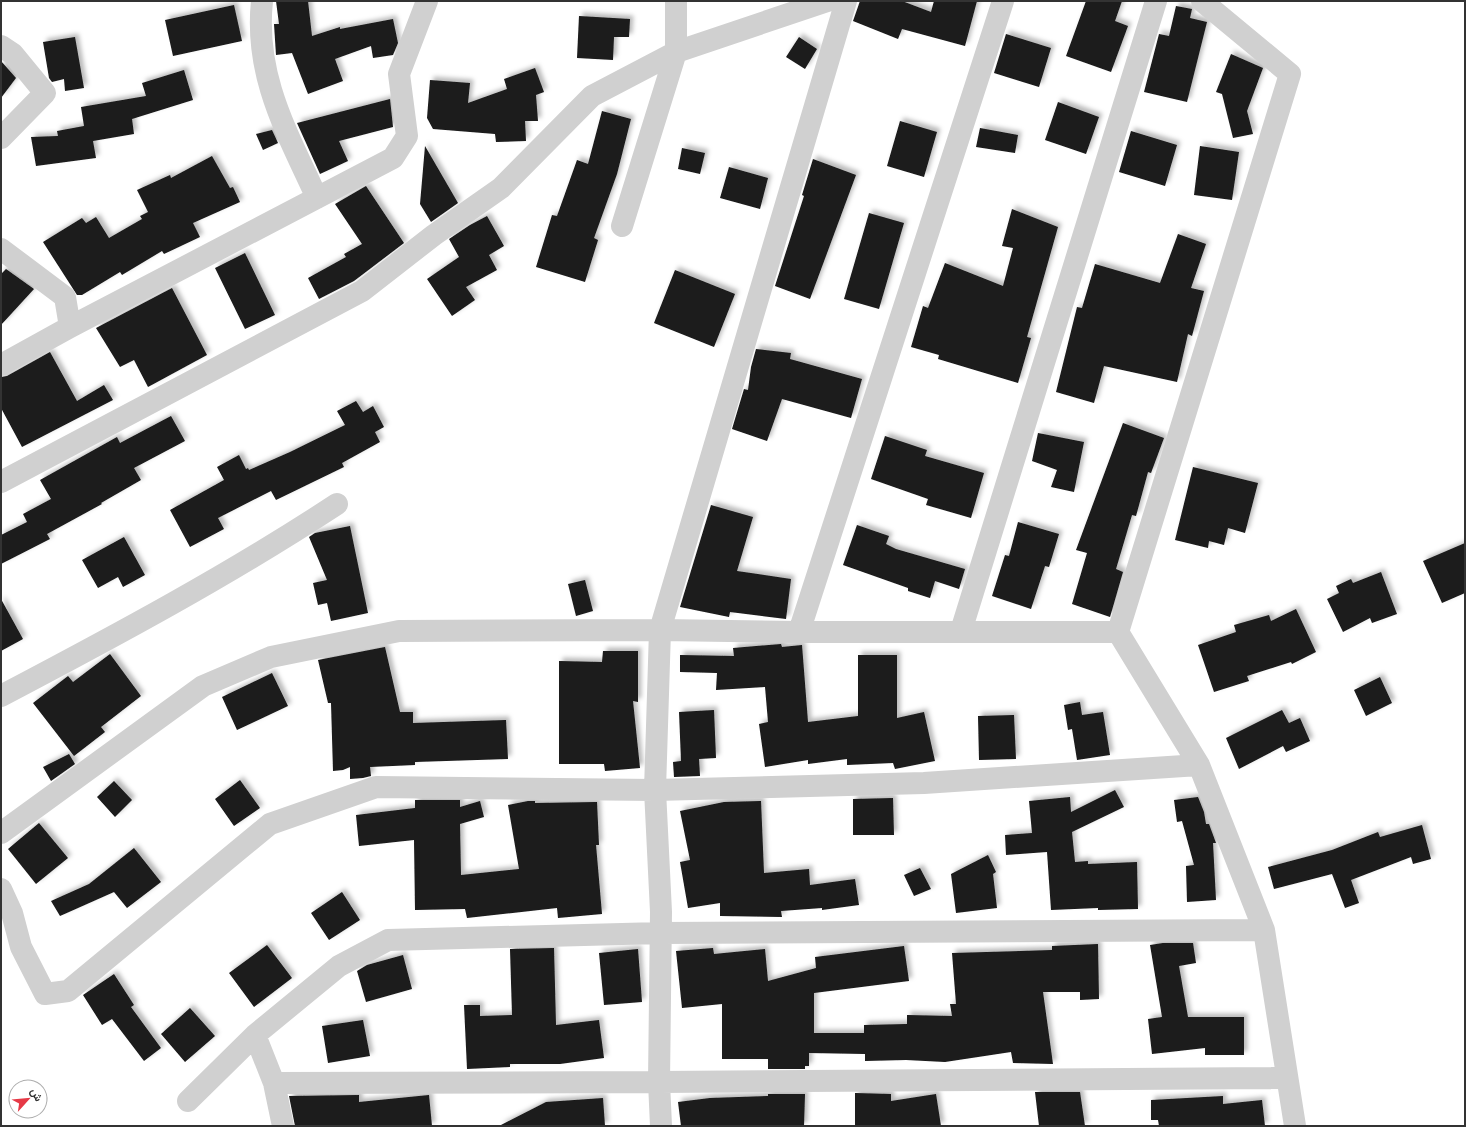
<svg xmlns="http://www.w3.org/2000/svg" width="1466" height="1127" viewBox="0 0 1466 1127" font-family="'Public Sans',Vazirmatn,sans-serif">
	<style>
		.building { fill: #1a1a1a; filter: url(#shadow) }
		.lines { fill: none; stroke-linecap: round; stroke-linejoin: round }
		.minor { stroke: #d0d0d0; stroke-width: 22 }
	</style>
	<defs>
		<filter id="shadow"><feDropShadow dx="3.5" dy="-3.5" stdDeviation="2" flood-color="#0004"/></filter>
	</defs>
	<rect width="100%" height="100%" fill="#fff"/>
	<path class="building" d="M276 1H308L312 36 340 27V29L393 19 398 43 393 55 373 58 371 46 335 59 343 81 308 94 292 53 276 55 274 24H279Z
		M860 1H902L931 12 934 1H977L965 46 902 29 898 39 853 21Z
		M1086 1H1122L1115 21 1128 26 1111 72 1066 56Z
		M234 5 242 41 173 56 165 20Z
		M1176 6 1192 9 1190 18 1207 22 1187 102 1144 92 1159 34 1169 36Z
		M579 16 630 19 629 37H614L613 60 577 58Z
		M1006 34 1051 48 1039 87 994 73Z
		M75 37 84 88 65 91 64 79 52 82 49 78 43 42Z
		M799 37 817 49 805 69 786 57Z
		M1231 54 1263 68 1247 111 1253 134 1233 138 1222 94 1216 92Z
		M1 61 16 78 1 98Z
		M535 68 544 92 536 95 538 121H525L526 141 496 142 495 134 433 129 427 118 430 80 470 83 468 103 507 89 504 79Z
		M184 70 193 100 132 119 134 134 93 141 96 158 36 166 31 137 58 136 57 131 84 126 81 107 146 96 142 83Z
		M390 99 393 127 339 141 348 161 320 174 297 123Z
		M1058 102 1099 117 1086 154 1045 140Z
		M602 111 631 119 617 174 594 238 598 240 585 282 536 267 552 215 557 216 577 160 588 164Z
		M900 121 937 132 924 177 887 166Z
		M980 128 1018 135 1015 153 976 147Z
		M272 130 278 143 263 150 256 134Z
		M1131 131 1177 145 1165 186 1119 172Z
		M425 146 458 203 431 222 420 204Z
		M1200 146 1239 152 1232 200 1194 195Z
		M682 148 705 153 700 174 678 169Z
		M212 156 230 188 233 187 240 202 193 223 200 237 164 254 162 251 122 275 120 272 82 295H77L43 242 82 218 86 223 96 217 109 238 142 219 140 216 148 212 137 190 170 175 171 178Z
		M813 159 856 175 810 299 775 286 804 196 802 195Z
		M729 167 768 178 760 209 720 198Z
		M366 186 404 243 354 281 319 299 308 278 346 257 344 254 362 244 335 204Z
		M1012 209 1058 227 1027 337 1031 338 1018 383 938 359 939 355 911 347 923 306 928 308 945 263 1003 286 1013 248 1002 246Z
		M869 213 904 223 879 309 844 299Z
		M487 216 504 246 489 255 497 270 466 287 475 300 452 316 427 279 459 257 449 239 470 225Z
		M1178 234 1206 244 1191 288 1204 291 1192 336 1188 334 1177 382 1104 366 1094 403 1056 392 1077 307 1082 308 1095 264 1160 283Z
		M245 253 275 315 245 329 215 268Z
		M6 269 34 289 1 325V274Z
		M675 270 735 294 714 347 654 323Z
		M172 288 207 355 148 387 134 360 120 367 96 328Z
		M756 349 791 353 790 359 862 379 851 418 782 399 767 441 732 429 744 389 748 390 751 367Z
		M50 352 77 401 104 385 113 400 22 447 1 408V377L7 376Z
		M356 401 363 412 373 406 384 427 375 432 380 442 342 463 344 467 276 500 271 491 218 518 224 529 190 547 170 510 224 480 217 467 239 455 246 469 248 468 249 470 290 452 345 425 337 411Z
		M171 416 185 441 134 468 141 480 101 503 102 504 47 534 50 539 1 564V535L27 522 23 514 51 499 40 480 117 437 120 443Z
		M1123 423 1164 438 1151 473 1148 472 1136 516 1132 515 1116 569 1123 572 1110 617 1072 604 1087 553 1076 550Z
		M1038 433 1084 442 1074 492 1051 487 1057 470 1032 461Z
		M885 436 927 450 925 456 984 473 971 518 926 505 928 499 871 479Z
		M1193 467 1258 483 1245 533 1228 528 1224 545 1209 541 1208 548 1175 540Z
		M711 505 753 517 737 571 791 579 786 619 730 612 729 617 680 607Z
		M1018 522 1059 534 1049 567 1045 566 1031 609 992 596 1005 555 1009 556Z
		M857 525 889 536 886 544 896 549 965 569 959 589 935 581 930 598 908 591V588L843 565Z
		M350 526 368 613 331 621 327 603 318 605 313 583 327 580 309 537 315 533Z
		M124 537 145 575 123 587 118 577 98 588 82 560Z
		M1465 543V593L1442 603 1423 561Z
		M1381 572 1397 614 1372 623 1370 618 1343 632 1327 599 1339 593 1336 586 1351 579 1353 583Z
		M585 580 593 611 576 616 568 584Z
		M1 599 23 639 1 651Z
		M1296 609 1316 652 1292 664 1291 662 1247 676 1249 681 1214 692 1198 645 1236 632 1234 625 1269 615 1271 621Z
		M781 644 782 647 802 645 808 722 858 716V655H897V718L924 712 935 761 895 769 893 763 847 765V759L808 764V760L765 767 759 724 768 722 765 687 716 690 717 673 680 672V655L734 656 733 648Z
		M385 647 400 712H413V723L506 720 508 759 415 762V765L370 767 371 776 363 778 350 779V767L343 770 333 771 331 703H328L318 660Z
		M603 651H638V702L633 701 640 768 605 771 604 764H559V661L602 662Z
		M110 654 141 696 101 727 105 732 74 756 33 703 68 676 73 682Z
		M272 673 288 706 237 730 222 697Z
		M1380 677 1392 703 1366 716 1354 690Z
		M1080 702 1082 715 1103 712 1110 755 1077 760 1072 729 1068 730 1064 705Z
		M714 710 716 758 699 759 700 776 674 777 673 762 681 761 679 712Z
		M1282 710 1289 723 1300 718 1310 741 1286 752 1283 746 1239 769 1226 738Z
		M1014 715 1016 759 979 760 978 716Z
		M69 754 75 764 51 781 43 767Z
		M240 780 260 808 234 826 215 799Z
		M114 781 132 800 115 817 97 797Z
		M1115 790 1124 807 1072 832 1075 862 1088 861V864L1137 862 1138 909 1098 910V908L1051 910 1047 852 1006 855 1005 835 1032 833 1029 801 1070 797 1071 812Z
		M1198 797 1204 812 1206 824H1209L1216 843H1213L1216 900 1187 902 1186 866 1194 865 1182 821 1177 822 1174 800Z
		M893 798 894 835H853V799Z
		M415 800H460V807L480 801 484 817 460 824 461 875 519 869 508 805 528 801H535V803L597 802 599 845H596L602 914 558 918 557 908 467 918 465 909 415 910 414 840 359 846 356 815 415 808Z
		M761 801 764 873 809 869 810 885 855 879 859 905 822 910V908L781 911 782 917 720 916V903L688 908 680 862 690 860 680 811 724 802Z
		M39 823 68 858 36 884 8 849Z
		M1422 825 1431 859 1413 864 1411 857 1351 880 1359 903 1345 908 1332 874 1274 889 1268 867 1332 850 1378 832 1380 837Z
		M134 848 161 882 127 908 114 892 60 916 51 901 89 884Z
		M988 855 996 872 993 874 997 908 956 913 951 874Z
		M920 868 931 889 914 896 904 875Z
		M342 892 360 920 329 940 311 913Z
		M1163 943H1193L1196 963 1179 966 1188 1017H1244V1055H1205V1048L1152 1054 1148 1019 1162 1017 1150 945Z
		M1098 944 1099 999 1080 1000V992H1043L1053 1064 1013 1063 1011 1052 945 1062 906 1060 865 1061V1054L809 1053V1066H805V1069H768V1059H722V1004L682 1008 676 951 713 948 714 954 765 949 768 981 816 968 815 957 904 946 909 981 814 993V1033H864V1025L907 1024V1015L952 1016 950 1004H956L952 953 1052 950V946Z
		M267 945 292 978 254 1007 229 973Z
		M554 948 556 1025 599 1020 604 1058 560 1064H510V1067L467 1069 464 1005H480V1016L512 1015 510 949Z
		M638 949 642 1002 604 1005 599 953Z
		M403 955 412 989 366 1002 357 971 367 965Z
		M114 974 134 1005 131 1007 161 1048 144 1061 112 1019 102 1025 83 995Z
		M190 1008 215 1036 185 1062 161 1034Z
		M363 1020 370 1056 328 1063 322 1026Z
		M1035 1092H1080L1085 1126H1039Z
		M855 1093 891 1094V1101L936 1094 941 1126H855Z
		M768 1094H805L804 1126H681L678 1102 710 1098 768 1096Z
		M359 1095V1102L429 1095 432 1126H295L289 1096Z
		M1223 1096V1104L1262 1100 1265 1126H1159L1158 1120H1151V1100Z
		M603 1098 605 1126H499L546 1102Z"/>
	<g class="lines">
		<path class="minor" d="M262 1C254 76 287 132 317 198
			M1202 1 1290 74 1118 632 1199 765 1264 930 1295 1126
			M1 46 13 54 45 93 1 138
			M622 226 676 52V1
			M1 249 65 297 70 327
			M1 365 70 327 393 158 407 136 399 74 427 1
			M1 482 362 291 434 235 501 188 592 96 676 52 827 1
			M961 631 1156 1
			M799 632 1003 1
			M1118 632H799L660 630 655 790 924 783 1199 765
			M1 696C115 636 229 575 337 504
			M1 833 203 686 271 657 399 631 660 630 846 1
			M1 889 12 913 21 947 45 994 68 991 270 824 376 787 655 790 661 912 659 1082 274 1083 283 1126
			M255 1035 274 1083
			M188 1101 255 1035 339 966 388 940 660 933 1264 930
			M661 1126 659 1082 1287 1078"/>
	</g>
	<rect width="1466" height="1127" fill="none" stroke="#333333" stroke-width="4"/>
	<g transform="translate(28 1099) rotate(63)"><circle r="19" fill="#ffffff" stroke="#adadad"/>
	<path d="M0-3L7 15L0 10L-7 15Z" fill="#e63946"/>
	<text y="-6" font-size="11" font-weight="bold" text-anchor="middle" fill="#333333">ش</text>
	</g>
</svg>
